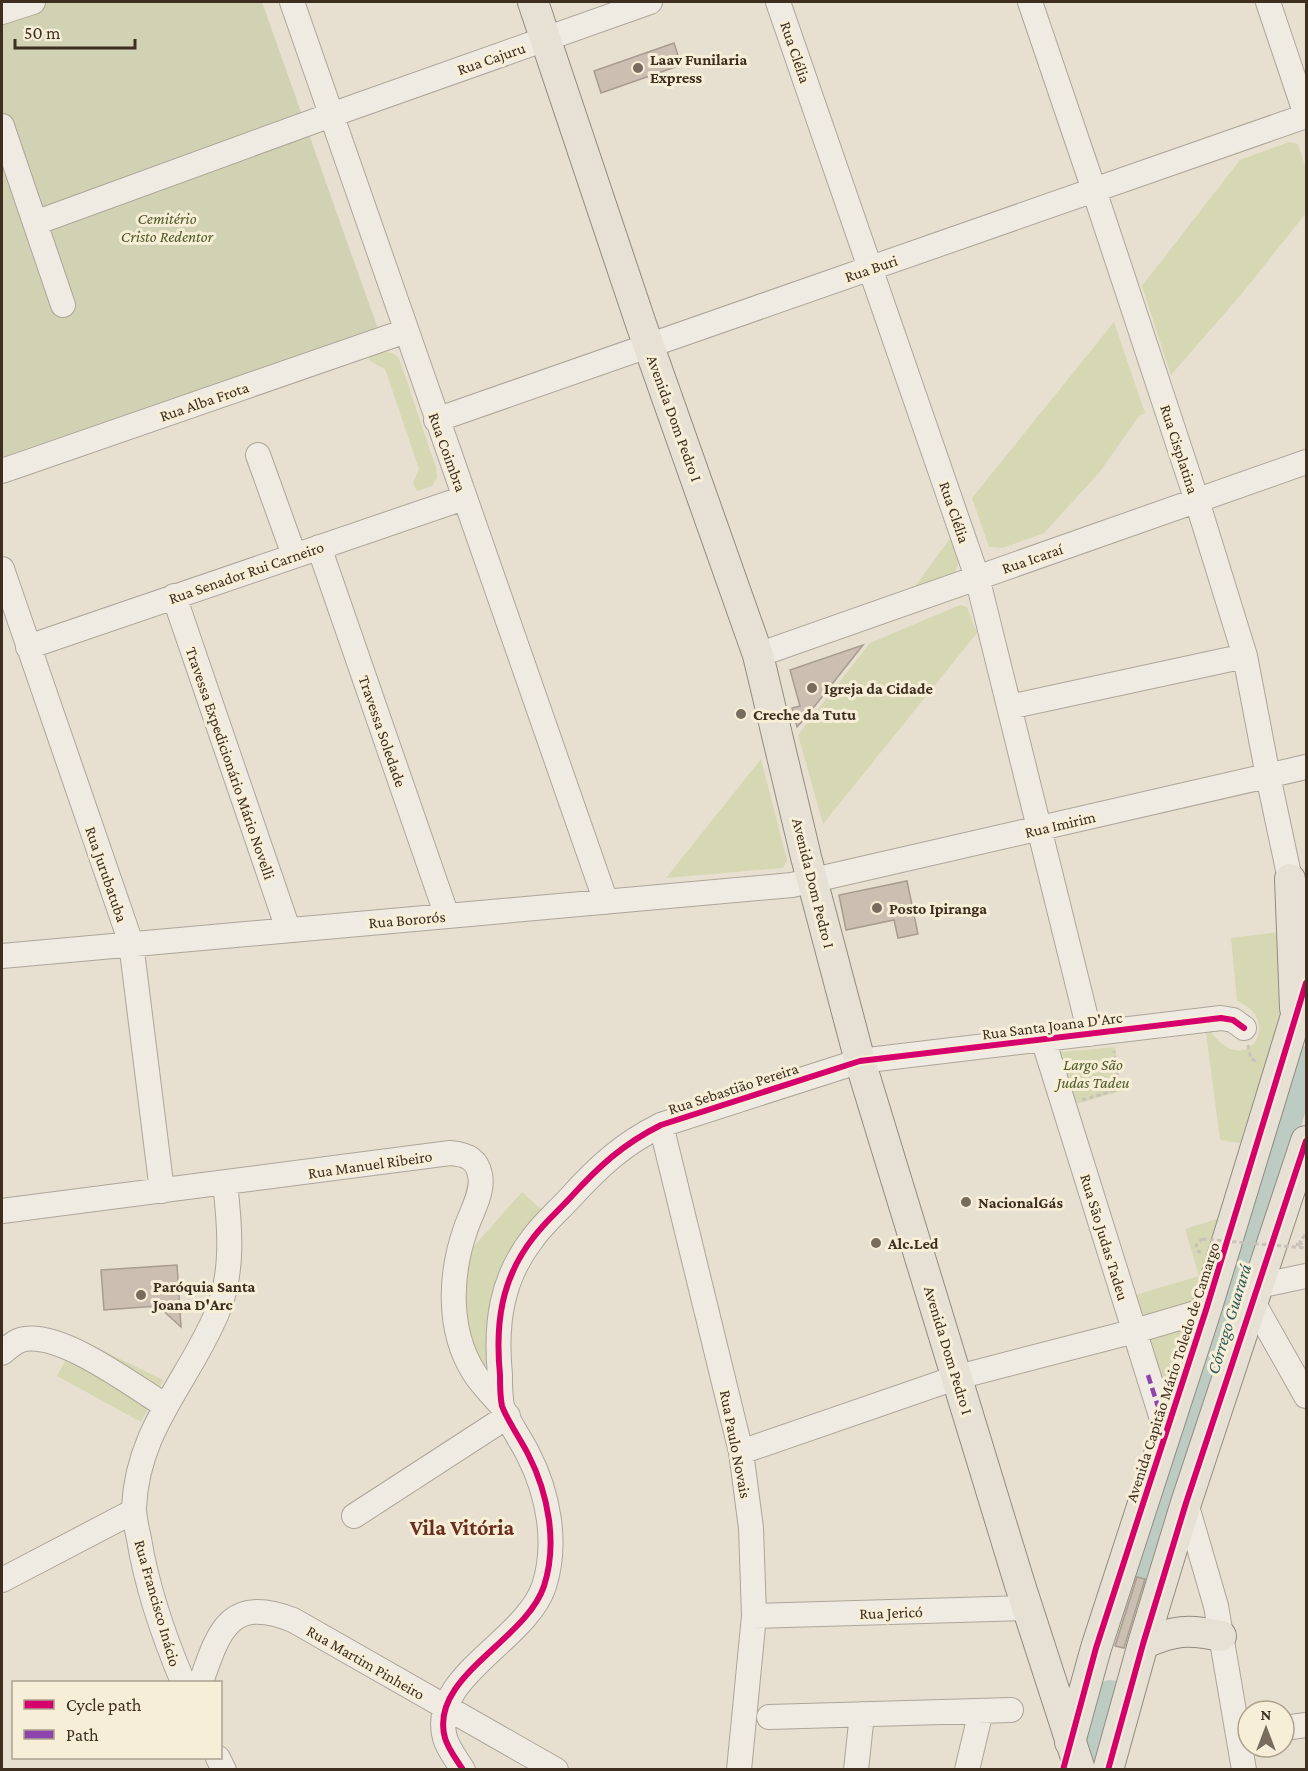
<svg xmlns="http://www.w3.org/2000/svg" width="1308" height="1771" viewBox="0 0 1308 1771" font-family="'Crimson Pro',serif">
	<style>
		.green { fill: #d6d7b3 }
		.cemetery { fill: #d1d1b3 }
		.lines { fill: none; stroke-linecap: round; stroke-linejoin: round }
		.river { stroke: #bcccc2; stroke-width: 28 }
		.building { fill: #cbbfb2; stroke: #a89c90; stroke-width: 1.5 }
		.minor-casing { stroke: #ada599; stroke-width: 26 }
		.major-casing { stroke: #928b80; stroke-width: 32 }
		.path { stroke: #c8c2b9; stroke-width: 3; stroke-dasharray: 4.5 3; stroke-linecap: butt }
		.minor { stroke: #efebe3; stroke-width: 24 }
		.major { stroke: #e6e1d4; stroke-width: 30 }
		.path-bridge { stroke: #c8c2b9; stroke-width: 3; stroke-dasharray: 4.5 3; stroke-linecap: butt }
		.quiet { stroke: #8e44ad; stroke-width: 4.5; stroke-dasharray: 9 4.5; stroke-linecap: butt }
		.cycleway-casing { stroke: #f7eed8; stroke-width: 10 }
		.cycleway { stroke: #d6006c; stroke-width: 6 }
		.poi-dot { fill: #786c5e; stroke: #f7eed8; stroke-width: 2 }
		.labels { text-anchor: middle; stroke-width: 6; stroke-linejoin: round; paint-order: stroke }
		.street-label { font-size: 16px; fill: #3d2e20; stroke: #f7eed8 }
		.poi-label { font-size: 16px; font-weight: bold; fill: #3d2e20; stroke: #f7eed8; text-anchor: start }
		.park-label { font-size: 16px; font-style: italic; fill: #4d5a26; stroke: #f7eed8 }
		.water-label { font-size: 18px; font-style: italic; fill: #2f5d5a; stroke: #f7eed8 }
		.district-label { font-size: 22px; font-weight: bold; fill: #6b2e1e; stroke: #f7eed8 }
	</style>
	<rect width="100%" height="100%" fill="#e7e0d1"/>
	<path class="green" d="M1289 142 1298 144 1306 169V213L1244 291 1171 375 1142 286 1240 160Z
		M1114 322 1145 413 1139 416 1099 473 1044 533 1003 548 989 547 972 498Z
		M378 351 393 353 399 358 436 468 437 478 432 486 417 491 413 483 419 469 385 369 370 361 368 355Z
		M951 537 959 561 955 573 914 588Z
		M960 605 967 607 977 633 823 824 798 735 870 643Z
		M761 759 787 860 783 868 666 878Z
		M1286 931 1284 1007 1240 1143 1220 1140 1206 1033 1211 1032C1247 1081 1284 1019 1237 1001L1231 938Z
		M1115 1047 1121 1091 1076 1104 1061 1052Z
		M522 1192 541 1209 519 1238 488 1364 483 1366 478 1365 463 1319 467 1254Z
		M1220 1218 1165 1395 1135 1295 1199 1276 1185 1229Z
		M77 1338 163 1380 141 1422 57 1376Z"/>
	<path class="cemetery" d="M2 2H262L378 329 2 457Z"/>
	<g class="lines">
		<path class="river" d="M1147 1577 1223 1341 1306 1060
			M1087 1770 1110 1694"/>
	</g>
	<path class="building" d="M674 43 681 65 601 93 594 71Z
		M863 645 806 717 797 727 792 708 800 706 790 670Z
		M907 881 918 934 898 938 894 920 846 930 839 895Z
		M177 1265 181 1327 158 1306 104 1310 101 1270Z
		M1137 1577 1145 1579 1124 1648 1115 1646Z"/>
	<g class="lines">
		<defs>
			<path id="minor" d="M292 2 606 902
				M778 2 977 577 1090 1034
				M1030 2 1094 190 1197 501 1245 656 1268 776 1290 879 1306 901
				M1268 2 1306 115
				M2 12 33 2
				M2 126 63 305
				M35 223 331 115 650 2
				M436 420 1306 116
				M258 455 294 555
				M2 471 406 331
				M319 547 447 916
				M2 569 131 943 162 1191
				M174 596 288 929
				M28 647 464 498
				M758 655 1306 462
				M1009 707 1245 656
				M2 956 792 885 1306 767
				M1043 1039 1167 1435
				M661 1125 741 1452 751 1528 754 1616 739 1770
				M2 1211 450 1153C465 1154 477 1158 480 1175 484 1191 471 1213 466 1228 450 1273 447 1328 473 1371 481 1384 492 1395 502 1406
				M1258 1286 1306 1276
				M1253 1302 1306 1396
				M2 1353C9 1347 16 1340 25 1339 64 1333 133 1386 166 1406
				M741 1452 958 1377 1135 1331 1206 1310
				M1186 1503 1216 1606 1244 1770
				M354 1516 508 1416
				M2 1580 134 1511
				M754 1616 1028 1608
				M183 1682C164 1637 147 1588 139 1539 137 1529 134 1518 134 1508 137 1429 188 1382 217 1313 234 1273 230 1226 225 1183
				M201 1682C219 1630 230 1595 293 1620L556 1770
				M769 1717 1011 1710
				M1284 1728 1306 1725
				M218 1758 224 1770
				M463 1770C457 1760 448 1749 445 1738 428 1677 526 1641 544 1586 558 1543 548 1493 528 1454 521 1440 507 1420 502 1406 500 1397 500 1384 500 1375 495 1324 501 1279 533 1238 544 1223 558 1211 570 1198 599 1166 623 1144 661 1125L860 1061 1221 1018 1233 1020 1244 1028
				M856 1770 862 1714
				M967 1770 981 1711"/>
			<path id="major" d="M533 2 641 324 758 655 806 857 860 1061 1020 1585 1080 1770
				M1290 879 1295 1008
				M1143 1644C1173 1630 1189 1629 1221 1636
				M1070 1742 1096 1648 1206 1310 1306 983
				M1108 1770 1143 1644 1186 1503 1306 1141"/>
		</defs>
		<use href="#minor" class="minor-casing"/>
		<use href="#major" class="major-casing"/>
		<path class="path" d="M1248 1045 1251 1059 1259 1062
			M1082 1100 1119 1089 1114 1051
			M1296 1244 1302 1246 1300 1241 1306 1234
			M1201 1253 1198 1251 1196 1245 1202 1239"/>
		<use href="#minor" class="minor"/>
		<use href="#major" class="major"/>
		<path class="path-bridge" d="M1202 1239 1306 1248"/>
		<path class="quiet" d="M1148 1375 1166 1432"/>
		<defs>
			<path id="cycleway" d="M463 1770C457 1760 448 1749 445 1738 428 1677 526 1641 544 1586 558 1543 548 1493 528 1454 521 1440 507 1420 502 1406 500 1397 500 1384 500 1375 495 1324 501 1279 533 1238 544 1223 558 1211 570 1198 599 1166 623 1144 661 1125L860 1061 1221 1018 1233 1020 1244 1028
				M1063 1770 1096 1648 1206 1310 1306 983
				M1108 1770 1143 1644 1186 1503 1306 1141"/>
		</defs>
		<use href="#cycleway" class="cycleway-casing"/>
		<use href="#cycleway" class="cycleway"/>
	</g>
	<g class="poi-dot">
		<circle cx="638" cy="68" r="6"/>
		<circle cx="812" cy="688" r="6"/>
		<circle cx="741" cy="714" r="6"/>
		<circle cx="877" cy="908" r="6"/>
		<circle cx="966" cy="1202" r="6"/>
		<circle cx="876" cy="1243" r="6"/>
		<circle cx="141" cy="1295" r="6"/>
	</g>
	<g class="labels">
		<g class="street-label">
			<text transform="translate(796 52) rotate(71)" y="6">Rua Clélia</text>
			<text transform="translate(491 58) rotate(-19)" y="6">Rua Cajuru</text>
			<text transform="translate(871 268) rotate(-19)" y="6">Rua Buri</text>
			<text transform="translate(204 401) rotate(-19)" y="6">Rua Alba Frota</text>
			<text transform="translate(675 418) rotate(70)" y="6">Avenida Dom Pedro I</text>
			<text transform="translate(1180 449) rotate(72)" y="6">Rua Cisplatina</text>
			<text transform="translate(448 452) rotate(70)" y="6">Rua Coimbra</text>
			<text transform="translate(955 512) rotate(71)" y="6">Rua Clélia</text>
			<text transform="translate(1032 558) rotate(-19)" y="6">Rua Icaraí</text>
			<text transform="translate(246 572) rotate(-19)" y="6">Rua Senador Rui Carneiro</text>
			<text transform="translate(383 731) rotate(71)" y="6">Travessa Soledade</text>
			<text transform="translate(231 763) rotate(71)" y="6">Travessa Expedicionário Mário Novelli</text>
			<text transform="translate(1060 824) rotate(-13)" y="6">Rua Imirim</text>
			<text transform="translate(107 874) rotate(71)" y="6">Rua Jurubatuba</text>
			<text transform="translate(814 883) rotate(76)" y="6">Avenida Dom Pedro I</text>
			<text transform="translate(407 919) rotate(-5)" y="6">Rua Bororós</text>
			<text transform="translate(1052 1025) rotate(-7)" y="6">Rua Santa Joana D'Arc</text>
			<text transform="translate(733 1088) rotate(-18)" y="6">Rua Sebastião Pereira</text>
			<text transform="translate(370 1164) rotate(-8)" y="6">Rua Manuel Ribeiro</text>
			<text transform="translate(1105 1237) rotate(73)" y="6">Rua São Judas Tadeu</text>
			<text transform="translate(949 1350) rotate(73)" y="6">Avenida Dom Pedro I</text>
			<text transform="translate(1172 1372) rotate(-72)" y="6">Avenida Capitão Mário Toledo de Camargo</text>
			<text transform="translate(736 1444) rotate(79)" y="6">Rua Paulo Novais</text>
			<text transform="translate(158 1603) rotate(74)" y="6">Rua Francisco Inácio</text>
			<text transform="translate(891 1612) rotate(-2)" y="6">Rua Jericó</text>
			<text transform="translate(366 1662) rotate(30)" y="6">Rua Martim Pinheiro</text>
		</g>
		<g class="poi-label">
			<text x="650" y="65">Laav Funilaria<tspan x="650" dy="18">Express</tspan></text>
			<text x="824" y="694">Igreja da Cidade</text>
			<text x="753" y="720">Creche da Tutu</text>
			<text x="889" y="914">Posto Ipiranga</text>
			<text x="978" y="1208">NacionalGás</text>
			<text x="888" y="1249">Alc.Led</text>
			<text x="153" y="1292">Paróquia Santa<tspan x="153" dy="18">Joana D'Arc</tspan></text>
		</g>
		<g class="park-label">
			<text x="167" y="224">Cemitério<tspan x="167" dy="18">Cristo Redentor</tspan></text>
			<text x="1093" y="1070">Largo São<tspan x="1093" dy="18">Judas Tadeu</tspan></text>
		</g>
		<g class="water-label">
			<text transform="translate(1229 1319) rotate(-73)" y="6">Córrego Guarará</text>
		</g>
		<g class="district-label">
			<text x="462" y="1535">Vila Vitória</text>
		</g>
	</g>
	<rect width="1308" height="1771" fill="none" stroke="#3d2e20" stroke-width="6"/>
	<rect x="12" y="1681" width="210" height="78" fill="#f7eed8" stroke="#ada18e" stroke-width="1.5"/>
	<rect x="24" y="1700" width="30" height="9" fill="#d6006c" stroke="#ada18e" stroke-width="1.5"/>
	<text x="66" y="1711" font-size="18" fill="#3d2e20">Cycle path</text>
	<rect x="24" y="1730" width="30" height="9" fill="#8e44ad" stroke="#ada18e" stroke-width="1.5"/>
	<text x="66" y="1741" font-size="18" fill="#3d2e20">Path</text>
	<g transform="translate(1266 1729)"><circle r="28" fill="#f7eed8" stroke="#ada18e" stroke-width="1.5"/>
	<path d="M0-4.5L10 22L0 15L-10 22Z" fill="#786c5e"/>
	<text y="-9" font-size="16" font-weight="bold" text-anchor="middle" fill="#3d2e20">N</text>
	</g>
	<path d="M15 39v9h120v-9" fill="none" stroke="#3d2e20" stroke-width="3"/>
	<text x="24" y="39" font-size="18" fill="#3d2e20" stroke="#f7eed8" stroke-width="4.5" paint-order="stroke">50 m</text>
</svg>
